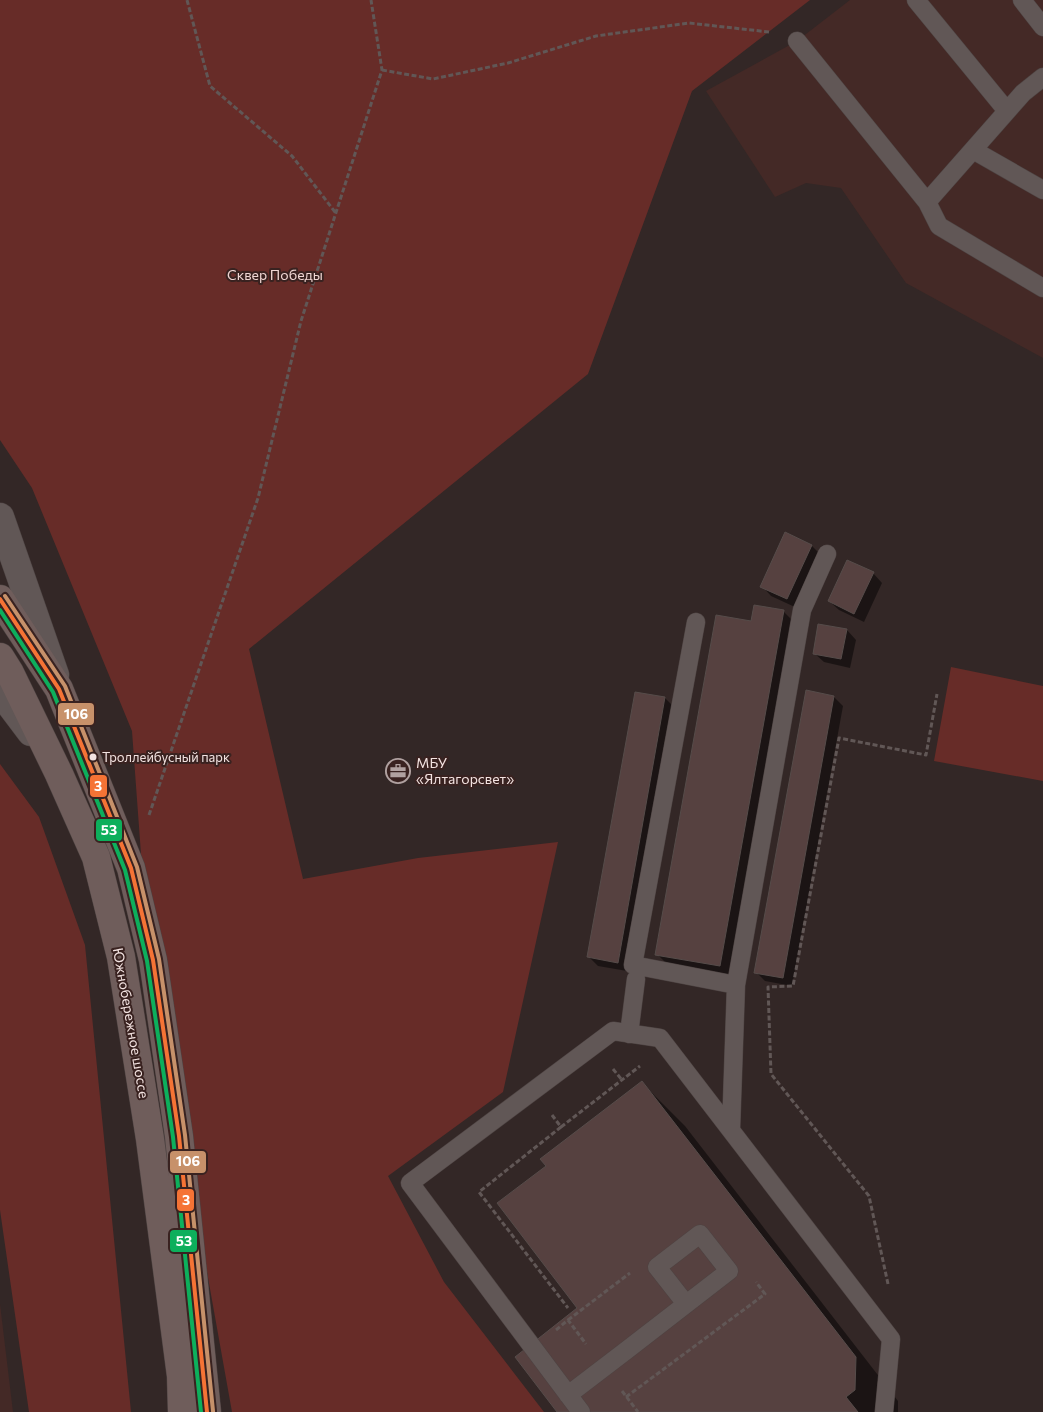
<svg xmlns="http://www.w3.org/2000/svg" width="1043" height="1412" viewBox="0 0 1043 1412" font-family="Commissioner,sans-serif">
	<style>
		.built { fill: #442926 }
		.green { fill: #672c28 }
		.shadow { fill: #0007 }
		.building { fill: #564140; stroke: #564c4a }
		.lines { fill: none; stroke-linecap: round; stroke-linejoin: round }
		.lane-casing { stroke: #4d4342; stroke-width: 19 }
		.street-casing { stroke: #4d4342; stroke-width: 29 }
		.highway-casing { stroke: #4d4342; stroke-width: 29 }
		.path { stroke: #615756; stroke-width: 3; stroke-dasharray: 5 2.5; stroke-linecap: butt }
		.lane { stroke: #615756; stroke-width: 18 }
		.street { stroke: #615756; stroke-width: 28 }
		.highway { stroke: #6f5d5b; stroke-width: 28 }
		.bus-1-casing { stroke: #392220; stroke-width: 8 }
		.bus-2-casing { stroke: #392220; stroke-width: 8 }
		.bus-3-casing { stroke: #392220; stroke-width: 8 }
		.bus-1 { stroke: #f57335; stroke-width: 4 }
		.bus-2 { stroke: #0daf5c; stroke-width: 4 }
		.bus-3 { stroke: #c7916a; stroke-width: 4 }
		.bus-dot { fill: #f3e3e1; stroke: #392220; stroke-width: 2 }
		.labels { text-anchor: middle; stroke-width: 4; stroke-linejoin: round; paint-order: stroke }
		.bus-label { font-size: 13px; fill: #f3e3e1; stroke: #392220; text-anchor: start }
		.park-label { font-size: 14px; fill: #f0d6d3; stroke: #392220 }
		.poi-label { font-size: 14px; fill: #f3e3e1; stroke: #392220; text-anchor: start }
		.street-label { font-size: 14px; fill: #f3e3e1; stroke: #392220 }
		.line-badge { stroke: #392220; stroke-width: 2 }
		.badge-label { font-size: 14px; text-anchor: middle; font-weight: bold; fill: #fff }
	</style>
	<rect width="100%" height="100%" fill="#332726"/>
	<path class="built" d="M850 0H1043V358L906 283 841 188 806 183 775 197 706 91 797 41Z
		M0 1304 13 1412H0Z"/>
	<path class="green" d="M0 0H810L692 91 588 374 249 649 303 879 418 858 558 842 503 1092 388 1176 444 1282 544 1412H232L147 936 132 731 32 488 0 440Z
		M951 667 1043 686V781L934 761Z
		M0 764 39 817 85 945 131 1412H29L0 1210Z"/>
	<path class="shadow" d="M786 534 812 546 821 555 797 608 771 596 762 586Z
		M873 573 882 583 864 622 839 610 829 601Z
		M784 612 793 621 729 975 666 963 657 954Z
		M847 630 856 640 850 668 824 662 814 653Z
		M807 692 834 697 843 706 792 986 765 981 756 972Z
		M636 693 665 698 674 707 627 971 598 966 589 957Z
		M642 1083 685 1126 898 1401V1412H558L578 1308 547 1166Z"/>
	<path class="building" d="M785 532 812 545 787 599 760 587Z
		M847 560 874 572 854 614 828 601Z
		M754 605 784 610 720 966 655 955 716 615 751 621Z
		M818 624 847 629 841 659 813 654Z
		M806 690 834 696 783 978 754 973Z
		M635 692 665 697 618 963 587 957Z
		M642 1081 856 1357 855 1390 846 1397 858 1412H557L515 1357 577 1308 497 1203 546 1166 540 1159Z"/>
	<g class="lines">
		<defs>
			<path id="lane" d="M916 0 1007 111
				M1022 0 1043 27
				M797 41 927 202
				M1043 77 1023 93 927 202 939 226 1043 288
				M973 150 1043 190
				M696 622 633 965 736 985
				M629 1034 636 979
				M731 1130 736 985 802 610 827 554
				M568 1395C622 1354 675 1313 729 1271L700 1234 657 1267 686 1304
				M581 1412 410 1183 613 1031 660 1038 891 1339 884 1412"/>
			<path id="street" d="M0 517 55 675
				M0 691 31 732"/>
			<path id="highway" d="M0 599 59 689 131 868 153 960 179 1136 207 1412
				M0 657 10 673 59 774 96 857 121 957 150 1139 181 1376 182 1412"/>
		</defs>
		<use href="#lane" class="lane-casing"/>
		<use href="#street" class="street-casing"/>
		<use href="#highway" class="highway-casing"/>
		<path class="path" d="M187 0 210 86 292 156 335 212
			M382 70 433 79 508 63 596 36 689 23 769 32
			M149 815 258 498 301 321 382 70 371 0
			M613 1069 622 1080
			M552 1115 561 1127 640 1066
			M561 1127 479 1192 568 1308
			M888 1284 869 1196 771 1074 768 987 793 986 839 738 926 755 937 694
			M568 1320 630 1273
			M556 1330 568 1320 586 1344
			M622 1391 638 1412
			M626 1397 765 1294 756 1282"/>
		<use href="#lane" class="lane"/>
		<use href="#street" class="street"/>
		<use href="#highway" class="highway"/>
		<defs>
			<path id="bus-1" d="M0 599 59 689 131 868 153 960 179 1136 207 1412"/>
			<path id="bus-2" d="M0 610 53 692 125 870 147 961 173 1137 201 1412"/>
			<path id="bus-3" d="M5 596 65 686 137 867 159 959 185 1135 213 1411"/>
		</defs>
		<use href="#bus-1" class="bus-1-casing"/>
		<use href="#bus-2" class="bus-2-casing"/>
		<use href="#bus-3" class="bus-3-casing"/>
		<use href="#bus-1" class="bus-1"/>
		<use href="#bus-2" class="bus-2"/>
		<use href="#bus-3" class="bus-3"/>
	</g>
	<defs>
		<symbol id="office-ring" viewBox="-11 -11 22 22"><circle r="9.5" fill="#392220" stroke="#b0a1a0" stroke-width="1.5"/><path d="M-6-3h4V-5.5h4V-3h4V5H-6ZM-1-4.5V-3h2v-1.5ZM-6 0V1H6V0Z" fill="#b0a1a0"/></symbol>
	</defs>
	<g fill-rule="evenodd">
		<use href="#office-ring" x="384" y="757" width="28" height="28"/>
	</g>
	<circle class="bus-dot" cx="93" cy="757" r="4.5"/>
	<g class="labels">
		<g class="bus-label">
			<text x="102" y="762">Троллейбусный парк</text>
		</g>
		<g class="park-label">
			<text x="275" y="280">Сквер Победы</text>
		</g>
		<g class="poi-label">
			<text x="416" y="768">МБУ<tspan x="416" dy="16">«Ялтагорсвет»</tspan></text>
		</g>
		<g class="street-label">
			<text transform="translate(131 1023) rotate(80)" y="5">Южнобережное шоссе</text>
		</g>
	</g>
	<g class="line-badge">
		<rect x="57" y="702" width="38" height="24" rx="5" fill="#c7916a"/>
		<rect x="89" y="774" width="19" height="24" rx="5" fill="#f57335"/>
		<rect x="95" y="818" width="28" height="24" rx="5" fill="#0daf5c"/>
		<rect x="169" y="1150" width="38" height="24" rx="5" fill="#c7916a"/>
		<rect x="176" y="1188" width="19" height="24" rx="5" fill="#f57335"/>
		<rect x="169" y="1229" width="29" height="24" rx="5" fill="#0daf5c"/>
	</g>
	<g class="badge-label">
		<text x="76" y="719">106</text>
		<text x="98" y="791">3</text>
		<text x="109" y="835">53</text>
		<text x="188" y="1166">106</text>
		<text x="186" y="1205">3</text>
		<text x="184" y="1246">53</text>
	</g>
</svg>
